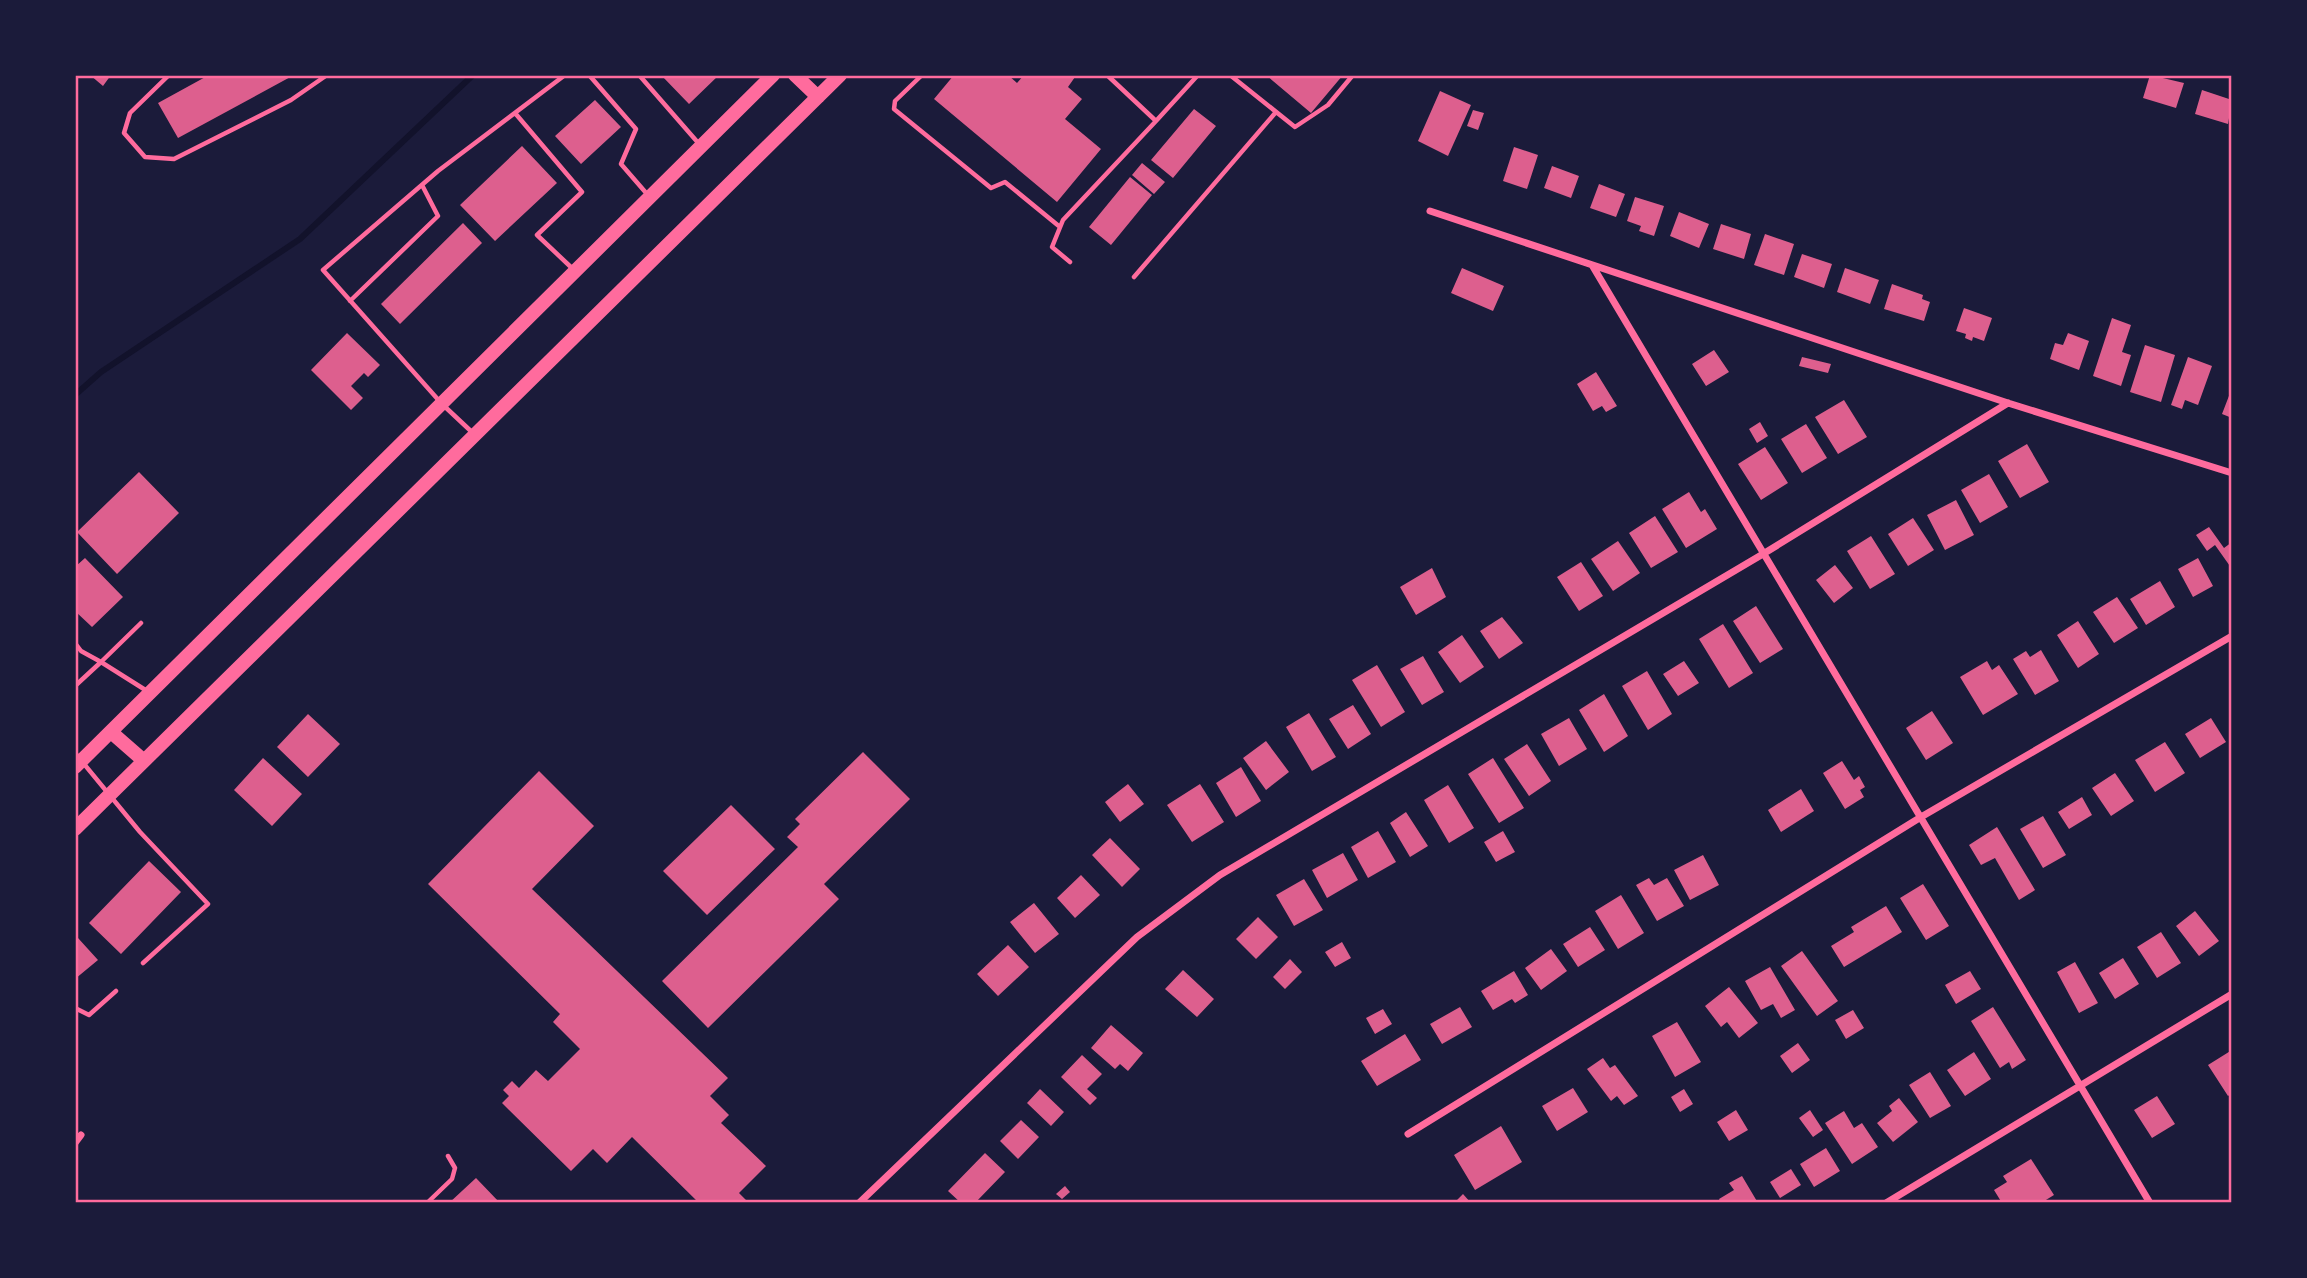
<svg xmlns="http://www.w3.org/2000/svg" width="2307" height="1278" viewBox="0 0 2307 1278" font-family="'Open Sans',sans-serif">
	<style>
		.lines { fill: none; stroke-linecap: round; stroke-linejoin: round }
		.stream { stroke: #12122b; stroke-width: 6 }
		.building { fill: #dd5f8e }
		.service { stroke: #ff6b9d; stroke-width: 4.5 }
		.minor { stroke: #ff6b9d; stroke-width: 7 }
		.primary { stroke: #ff6b9d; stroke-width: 14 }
		.neatline { fill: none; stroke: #ff6b9d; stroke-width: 2.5 }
	</style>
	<rect width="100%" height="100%" fill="#1b1b3a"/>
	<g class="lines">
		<path class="stream" d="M75 395 101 372 300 239 473 75"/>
	</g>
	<path class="building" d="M90 75H111L103 86Z
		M209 75H294L178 138 158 103Z
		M661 75H719L689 104Z
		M954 75H1008L1017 83 1024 75H1073L1075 77 1068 87 1082 99 1065 119 1101 149 1057 202 934 99Z
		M1266 75H1343L1311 113Z
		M2150 75 2184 83 2176 108 2143 98Z
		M2202 90 2232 100 2228 124 2195 114Z
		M1440 91 1471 105 1448 156 1418 141Z
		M595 100 621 127 581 164 555 136Z
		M1194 109 1216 126 1173 178 1151 160Z
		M1473 110 1484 113 1478 130 1467 126Z
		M522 146 557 183 495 241 460 205Z
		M1514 147 1538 155 1527 189 1503 181Z
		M1142 163 1165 182 1154 194 1132 175Z
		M1552 166 1579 176 1571 198 1544 188Z
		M1130 177 1152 195 1111 245 1089 227Z
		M1599 184 1625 194 1616 217 1590 208Z
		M1635 197 1664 206 1654 236 1639 231 1641 226 1627 221Z
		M1679 212 1709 224 1699 248 1670 236Z
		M463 223 482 243 400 324 381 304Z
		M1721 224 1751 234 1744 259 1713 249Z
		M1765 234 1794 244 1784 275 1754 265Z
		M1802 254 1832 264 1824 288 1794 277Z
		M1462 268 1504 286 1493 311 1451 293Z
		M1845 268 1879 280 1870 304 1837 292Z
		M1892 284 1923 295 1922 299 1930 302 1924 321 1884 309Z
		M1964 308 1992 318 1984 341 1973 337 1972 341 1965 338 1966 334 1956 331Z
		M2112 318 2131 325 2122 352 2131 355 2121 386 2093 376Z
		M347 333 380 365 368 377 364 373 351 386 363 398 351 410 311 370Z
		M2068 333 2089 341 2079 370 2050 359 2055 343 2063 345Z
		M2145 345 2175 355 2161 402 2130 392Z
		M1714 350 1729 372 1706 386 1692 364Z
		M1802 357 1831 364 1828 373 1799 366Z
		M2188 357 2212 366 2198 405 2185 400 2182 409 2171 405Z
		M1596 372 1617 406 1606 412 1602 406 1593 411 1577 384Z
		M2232 388V418L2222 414Z
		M1844 400 1867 437 1838 454 1815 417Z
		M1760 422 1768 436 1757 443 1749 429Z
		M1806 424 1827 458 1802 473 1781 439Z
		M2027 444 2049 482 2020 498 1998 461Z
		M1765 447 1788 483 1761 500 1738 464Z
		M139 472 179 513 117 574 77 532Z
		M1989 474 2008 507 1980 523 1961 490Z
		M1689 492 1701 512 1705 509 1717 529 1686 548 1662 509Z
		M1956 500 1974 535 1945 550 1927 515Z
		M1655 516 1678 552 1651 568 1629 533Z
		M1913 518 1934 550 1908 566 1888 534Z
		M2209 527 2224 548 2232 542V569L2215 545 2207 551 2196 535Z
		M1871 536 1895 574 1870 589 1847 551Z
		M1618 541 1640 573 1613 591 1591 559Z
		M85 558 123 597 92 627 75 611V567Z
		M2198 558 2213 586 2193 597 2178 569Z
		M1581 562 1603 596 1579 611 1557 577Z
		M1835 565 1853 588 1834 603 1816 580Z
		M1432 568 1446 597 1416 615 1400 587Z
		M2160 581 2175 607 2146 625 2130 599Z
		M2117 597 2138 628 2114 643 2093 612Z
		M1756 606 1783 649 1760 663 1733 621Z
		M1502 617 1523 643 1499 659 1480 631Z
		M2078 621 2099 654 2078 668 2057 635Z
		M1723 624 1753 673 1729 688 1699 639Z
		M1462 635 1484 667 1460 683 1438 652Z
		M2041 650 2059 681 2035 695 2013 659 2026 651 2030 657Z
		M1423 656 1444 692 1422 705 1400 669Z
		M1684 661 1699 683 1678 696 1663 674Z
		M1987 661 1992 670 1999 665 2018 694 1983 715 1960 677Z
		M1377 665 1405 712 1381 727 1352 680Z
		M1647 671 1672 714 1648 730 1622 686Z
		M1604 694 1628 736 1604 752 1579 710Z
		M1353 705 1371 734 1348 749 1329 719Z
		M1932 711 1953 743 1926 760 1906 728Z
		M1309 713 1336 757 1312 771 1286 727Z
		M308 714 340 744 308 777 277 747Z
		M1569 718 1587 749 1559 766 1541 734Z
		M2211 718 2226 742 2200 758 2185 734Z
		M1266 741 1289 772 1266 790 1243 758Z
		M2165 742 2185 773 2155 792 2135 760Z
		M1527 744 1551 781 1529 796 1504 759Z
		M863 752 910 799 824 884 839 899 708 1028 662 981 798 847 787 837 800 824 795 819Z
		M263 758 302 794 272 826 234 790Z
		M1493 758 1524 808 1499 823 1468 774Z
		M1842 761 1854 780 1859 776 1865 787 1860 790 1864 797 1845 809 1823 773Z
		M1241 767 1261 801 1236 817 1216 783Z
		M539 771 594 826 532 889 728 1078 710 1096 729 1115 721 1123 766 1166 739 1193 746 1200 743 1203H699L632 1137 607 1163 593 1149 571 1171 502 1103 509 1096 503 1090 512 1081 519 1088 536 1070 548 1081 580 1049 553 1022 560 1014 428 884Z
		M2115 773 2134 801 2111 816 2092 788Z
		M1128 784 1144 804 1120 822 1105 802Z
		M1200 784 1224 822 1192 842 1167 805Z
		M1448 785 1474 828 1449 843 1424 800Z
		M1801 789 1814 811 1781 832 1768 810Z
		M2082 797 2092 815 2069 829 2058 812Z
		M731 805 775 849 707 915 663 871Z
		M1406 812 1428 846 1410 857 1390 823Z
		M2043 816 2066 855 2043 868 2020 829Z
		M1997 827 2035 890 2019 900 1995 858 1981 865 1969 845Z
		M1378 831 1396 862 1368 878 1351 847Z
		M1503 831 1515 852 1496 862 1484 842Z
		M1110 838 1140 869 1122 887 1092 855Z
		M1343 853 1358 880 1327 898 1312 870Z
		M1703 855 1719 885 1690 900 1674 870Z
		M149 861 181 892 121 954 89 923Z
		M1081 875 1100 895 1075 918 1057 898Z
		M1649 878 1654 885 1667 878 1684 906 1657 921 1636 885Z
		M1304 879 1323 910 1294 926 1276 895Z
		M1923 884 1949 926 1926 940 1900 898Z
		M1621 895 1644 933 1618 949 1595 911Z
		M1034 903 1059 934 1035 953 1010 922Z
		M1886 906 1902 932 1844 967 1831 946 1854 932 1851 927Z
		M2195 911 2219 941 2199 956 2176 926Z
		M1258 917 1278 937 1256 959 1236 939Z
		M1590 927 1605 950 1578 967 1563 944Z
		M2161 932 2181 963 2157 978 2137 947Z
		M78 938 98 960 75 979V940Z
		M1342 942 1351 958 1335 967 1325 952Z
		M1008 945 1029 967 998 996 977 974Z
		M1551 949 1567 971 1541 990 1525 968Z
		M1802 951 1838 1001 1817 1016 1781 966Z
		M2123 958 2139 984 2115 999 2099 973Z
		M1290 959 1302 972 1285 989 1273 977Z
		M2075 962 2098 1003 2079 1013 2057 972Z
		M1770 967 1795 1010 1781 1018 1773 1004 1761 1010 1745 981Z
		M1183 970 1214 999 1197 1017 1165 989Z
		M1514 971 1528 995 1515 1003 1512 999 1493 1010 1481 991Z
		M1970 971 1981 989 1956 1004 1945 985Z
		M1729 987 1758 1023 1739 1038 1727 1022 1721 1027 1705 1006Z
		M1460 1007 1472 1027 1442 1044 1430 1024Z
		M1993 1007 2026 1060 2012 1069 2009 1062 2000 1068 1971 1021Z
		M1383 1009 1392 1024 1375 1034 1366 1018Z
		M1853 1010 1864 1028 1846 1039 1835 1020Z
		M1677 1022 1701 1062 1675 1077 1652 1036Z
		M1111 1025 1143 1053 1128 1071 1120 1064 1115 1069 1091 1048Z
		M1405 1034 1421 1060 1377 1086 1361 1061Z
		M1798 1043 1810 1060 1792 1073 1780 1056Z
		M2232 1050V1093L2228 1096 2208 1065Z
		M1974 1052 1991 1079 1965 1096 1947 1070Z
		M1082 1055 1102 1074 1087 1089 1097 1098 1090 1105 1061 1077Z
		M1603 1058 1610 1068 1615 1065 1638 1096 1624 1105 1617 1096 1611 1101 1587 1069Z
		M1930 1072 1951 1106 1930 1118 1909 1085Z
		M1573 1088 1588 1112 1557 1131 1542 1106Z
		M1040 1089 1064 1112 1051 1126 1027 1103Z
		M1684 1089 1693 1104 1680 1112 1671 1097Z
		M2157 1096 2175 1124 2152 1138 2134 1110Z
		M1899 1098 1918 1122 1893 1142 1877 1123 1892 1111 1889 1106Z
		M1736 1110 1748 1130 1729 1141 1717 1122Z
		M1810 1110 1823 1130 1813 1137 1799 1118Z
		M1844 1111 1854 1128 1862 1123 1878 1147 1852 1164 1825 1123Z
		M1021 1120 1039 1137 1018 1159 1000 1141Z
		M1501 1126 1522 1162 1475 1190 1454 1155Z
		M1826 1148 1840 1171 1814 1187 1800 1164Z
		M985 1153 1005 1172 975 1203H961L948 1191Z
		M2031 1159 2054 1195 2041 1203H2002L1994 1190 2007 1182 2003 1176Z
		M1791 1169 1801 1185 1780 1198 1770 1182Z
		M1742 1176 1758 1203H1721L1719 1199 1734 1190 1729 1183Z
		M476 1178 500 1203H449Z
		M1065 1186 1070 1192 1062 1199 1056 1194Z
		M1463 1194 1471 1203H1454Z"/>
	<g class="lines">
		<path class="service" d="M169 75 130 113 124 133 145 157 174 159 291 100 327 75
			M589 75 636 129 621 164 647 194
			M639 75 700 145
			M922 75 895 101 894 109 991 188 1005 182 1060 227
			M1107 75 1156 121 1198 75
			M1230 75 1295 127 1328 105 1353 75
			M515 113 582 192 537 235 574 270
			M1070 262 1052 247 1063 220 1156 121
			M1134 277 1276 112
			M350 301 438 216 422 185
			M474 434 442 404 323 270 438 171 565 75
			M75 643 81 651 101 662 141 623
			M75 686 101 662 147 691
			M75 753 140 832 208 904 143 963
			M75 1008 89 1015 116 991
			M427 1203 452 1179 455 1168 448 1156"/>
		<path class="minor" d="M1430 211 2008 403 2232 473
			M1592 265 2150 1203
			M1408 1134 1921 817 2232 636
			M75 1143 81 1135
			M859 1203 1137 937 1220 875 1763 554 2008 403
			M1886 1203 2232 994"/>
		<path class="primary" d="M795 75 818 97
			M111 732 143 760
			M75 767 773 75
			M75 829 840 75"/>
	</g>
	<rect width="2307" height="1278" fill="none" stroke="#1b1b3a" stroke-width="154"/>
	<rect x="77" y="77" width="2153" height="1124" class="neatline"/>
</svg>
